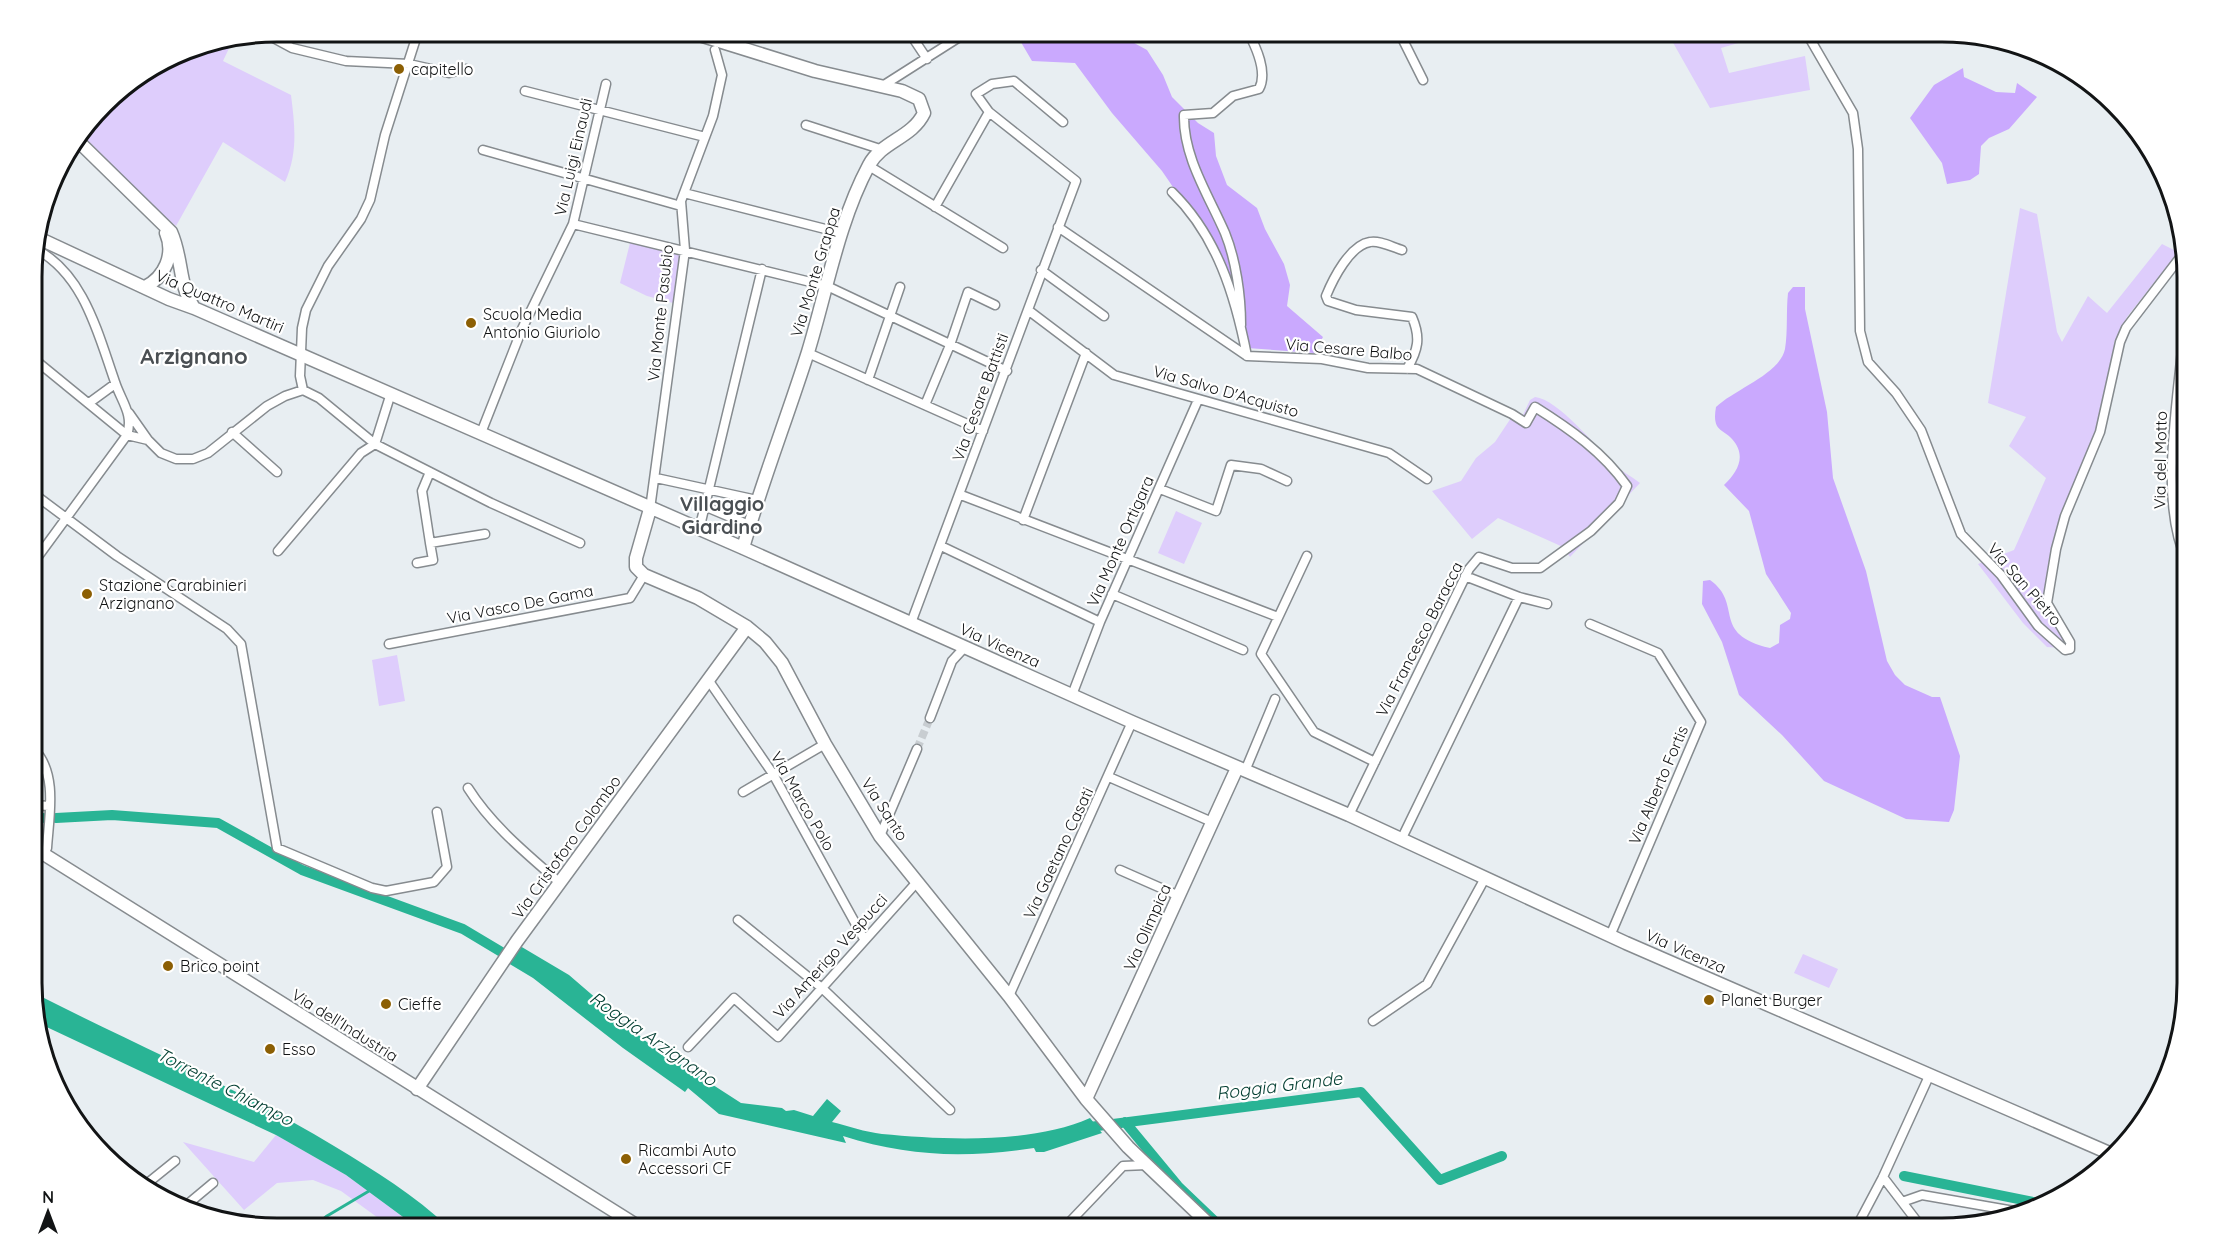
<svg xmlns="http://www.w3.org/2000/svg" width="2219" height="1260" viewBox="0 0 2219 1260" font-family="Quicksand,sans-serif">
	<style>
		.green { fill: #decdfc }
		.forest { fill: #caa9fe }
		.water { fill: #29b495 }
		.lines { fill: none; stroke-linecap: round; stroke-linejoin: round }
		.stream { stroke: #29b495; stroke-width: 3 }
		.canal { stroke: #29b495; stroke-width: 10 }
		.street-tunnel { stroke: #c8cdd1; stroke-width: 8; stroke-dasharray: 8 4; stroke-linecap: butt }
		.street-casing { stroke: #868b8f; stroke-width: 11 }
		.secondary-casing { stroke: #868b8f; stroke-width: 15 }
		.street { stroke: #fff; stroke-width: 8 }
		.secondary { stroke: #fff; stroke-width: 12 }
		.poi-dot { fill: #8c5f04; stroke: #fff; stroke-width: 2 }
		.labels { text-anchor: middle; stroke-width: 4.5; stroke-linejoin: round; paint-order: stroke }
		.poi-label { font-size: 16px; fill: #121415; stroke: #fff; text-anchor: start }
		.street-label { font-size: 16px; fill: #121415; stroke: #fff }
		.water-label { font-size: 18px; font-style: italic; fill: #003d30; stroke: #fff }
		.quarter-label { font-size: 20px; font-weight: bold; fill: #4a4f53; stroke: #fff }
		.district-label { font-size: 22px; font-weight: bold; fill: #4a4f53; stroke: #fff }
		.rim { fill: none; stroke: #121415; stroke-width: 3 }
	</style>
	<rect width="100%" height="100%" fill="#e8eef2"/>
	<path class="green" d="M1667 32H1750L1752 39 1721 48 1729 73 1805 56 1810 90 1710 108Z
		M233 40 223 61 291 95C295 127 298 153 285 182L223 142 176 226 77 142 115 93 183 50Z
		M2020 208 2037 214 2057 332 2062 342 2088 296 2107 313 2162 244 2178 252 2127 317 2114 342V356L2099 425 2071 491 2044 601 2072 644 2062 648 2047 647 2023 623 1978 564 2014 550 2046 478 2009 446 2026 417 1988 403Z
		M630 243 680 255 673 303 647 296 620 283Z
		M1535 397C1558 399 1596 447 1613 463 1621 471 1631 476 1640 483L1570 557 1563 547 1498 518 1472 539 1432 491 1461 481 1476 458 1495 442 1511 418 1523 415 1530 400Z
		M1176 511 1202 523 1184 564 1158 553Z
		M397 655 405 701 379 706 372 660Z
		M1803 954 1838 969 1829 988 1794 973Z
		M276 1135 346 1175 418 1228H392L341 1191 313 1180 277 1183 244 1210 183 1142 254 1162Z"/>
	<path class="forest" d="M1015 32H1114L1147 50 1163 75 1172 97 1198 123 1214 133 1216 156 1227 185 1257 208 1265 229 1284 264 1290 285 1287 306 1323 337 1314 353 1247 348 1224 277 1199 225 1162 171 1112 113 1075 63 1032 61Z
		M1963 68 1964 77 1996 92 2015 93 2017 83 2037 97 2009 129 1989 138 1981 146 1979 174 1970 180 1947 184 1942 163 1910 118 1934 85Z
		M1793 287H1805V309L1827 412 1833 478 1866 571 1887 661 1895 675 1905 685 1932 697H1940L1960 756 1954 810 1949 822 1906 819 1824 781 1782 735 1739 695 1722 642 1702 604 1703 581 1710 580C1744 604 1710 634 1770 648L1779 643 1780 625 1790 619 1791 613 1766 574 1749 511 1724 485C1738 471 1747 456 1732 439 1728 434 1720 431 1717 426 1714 420 1715 413 1716 407 1735 389 1780 374 1785 349 1788 331 1786 311 1788 293Z"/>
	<path class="water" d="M515 943 569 975 648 1043 741 1103 782 1108 786 1111 794 1110 813 1116 827 1099 841 1111 832 1122C848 1126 865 1132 882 1134 945 1140 1032 1144 1090 1118L1102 1133 1044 1152H1036L1034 1148C966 1158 909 1157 843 1136L846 1143 719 1114 688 1088 685 1092 623 1048 533 978 503 960Z
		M34 993C134 1044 238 1088 334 1146 375 1171 415 1195 449 1228H418L346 1175 276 1135 36 1022 34 1015Z"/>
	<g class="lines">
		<path class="stream" d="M313 1228 327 1216 369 1191"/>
		<path class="canal" d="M34 818H43
			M56 818 112 815 218 823 302 870 463 929 513 959
			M1125 1122 1178 1186 1222 1228
			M1082 1128 1361 1092 1440 1180 1502 1156
			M1904 1176 2038 1203"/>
		<path class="street-tunnel" d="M917 749 930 718"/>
		<defs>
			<path id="street" d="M909 32 927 59
				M1399 32 1423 80
				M1806 32 1853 113 1858 149 1860 331 1868 362 1896 393 1921 430 1961 534 2001 575 2038 626 2065 650 2070 649V642L2047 603 2056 549 2065 516 2100 432 2120 342 2126 328 2185 251
				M266 34 292 48 346 61 409 64 449 73 466 69
				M884 85 961 36
				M525 91 705 137
				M989 112 976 94 992 84 1014 81 1063 122
				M806 125 880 149
				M483 150 681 206
				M869 166 1003 248
				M1172 192C1217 236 1235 295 1247 356
				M684 193 841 233
				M573 224 827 286 1007 371
				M1058 227 1247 356 1322 359 1368 368 1417 369 1512 414 1526 423 1535 407C1570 429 1603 452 1627 486L1619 503 1591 531 1540 568H1512L1479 557 1469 569 1349 815
				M34 248C84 273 98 334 115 382 121 401 134 414 127 435L34 562
				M1402 250C1392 247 1379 240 1370 242 1350 245 1333 279 1326 296L1328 301 1356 310 1412 317C1421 338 1418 350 1407 369
				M2182 254C2183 272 2185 290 2185 309 2183 383 2155 493 2187 562
				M1041 270 1104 316
				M1028 310 1114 375 1389 453 1427 479
				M1241 325C1241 296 1236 260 1225 233 1209 196 1183 157 1184 115L1213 113 1233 96 1259 89C1268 72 1256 47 1248 32
				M808 353 983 431
				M34 359 127 435 148 440 161 453 176 459H193L208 453 267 406 285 396 303 390
				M868 380 900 287
				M391 393 375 444 491 503 580 543
				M89 403 115 384
				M925 405 950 345 968 292 995 305
				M129 413 148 440
				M232 432 277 472
				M481 433 522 329 573 224 606 84
				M430 472 422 491 430 543 485 534
				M656 478 757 500
				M1160 489 1216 511 1231 465 1261 469 1287 481
				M34 494 117 556 227 629 241 644 277 848 372 888 386 891 434 882 447 867 437 812
				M961 495 1278 617
				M704 506 749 525
				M650 509 685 250 681 201 713 116 722 75 715 50
				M1023 520 1086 353
				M699 530 762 269
				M941 546 1100 622
				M278 551 361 453 375 444 319 398 303 390 300 376 302 328 306 310 328 266 361 219 370 200 385 135 418 32
				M1307 556 1261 654 1314 732 1375 762
				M417 563 433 560 430 543
				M1465 576 1519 597 1547 604
				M1112 594 1243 650
				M911 623 1076 181 989 112 935 207
				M1590 624 1658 653 1701 722 1610 936
				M389 644 630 598 644 575
				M709 681 773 774 864 939
				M1072 695 1100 622 1198 400
				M930 718 952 661 964 648
				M34 749C58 774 49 816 47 848L44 854
				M1245 771 1275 699
				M1109 777 1212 822
				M468 788C492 826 527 854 560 883
				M743 792 825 744
				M34 805 49 806
				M880 836 917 749
				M1401 840 1519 597
				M1120 870 1179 896
				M738 920 823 989 950 1110
				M1009 996 1132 722
				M1373 1021 1427 984 1484 880
				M688 1047 734 998 778 1037 917 882
				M1883 1177 1922 1228
				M144 1186 175 1161
				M1902 1202 1922 1195 2014 1211
				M183 1208 213 1183
				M1064 1228 1123 1166 1147 1165
				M1856 1228 1883 1177 1930 1074"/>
			<path id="secondary" d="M690 32 815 71 902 91 919 99 924 113C912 138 882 141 869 165 838 223 827 290 808 352 787 418 762 482 743 548
				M78 141 171 232C183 259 178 284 194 308
				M36 237 169 299 194 308 743 548 1132 722 1349 815 1626 943 2116 1156
				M145 287C165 277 175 254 166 233
				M650 509 636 558V567L644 575 698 598 747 627 765 642 782 663 825 744 880 836 1009 996 1086 1099 1128 1147 1213 1228
				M34 848 641 1228
				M417 1089 517 941 747 627
				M1086 1099 1237 768"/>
		</defs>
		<use href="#street" class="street-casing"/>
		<use href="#secondary" class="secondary-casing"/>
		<use href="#street" class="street"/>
		<use href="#secondary" class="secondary"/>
	</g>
	<g class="poi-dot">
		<circle cx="399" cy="69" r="6"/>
		<circle cx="471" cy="323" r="6"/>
		<circle cx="87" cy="594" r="6"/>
		<circle cx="168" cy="966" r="6"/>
		<circle cx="1709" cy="1000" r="6"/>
		<circle cx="386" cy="1004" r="6"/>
		<circle cx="270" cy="1049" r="6"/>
		<circle cx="626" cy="1159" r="6"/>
	</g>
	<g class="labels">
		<g class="poi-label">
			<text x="411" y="75">capitello</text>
			<text x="483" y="320">Scuola Media<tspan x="483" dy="18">Antonio Giuriolo</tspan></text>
			<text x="99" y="591">Stazione Carabinieri<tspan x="99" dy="18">Arzignano</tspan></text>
			<text x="180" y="972">Brico point</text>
			<text x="1721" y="1006">Planet Burger</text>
			<text x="398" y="1010">Cieffe</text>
			<text x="282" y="1055">Esso</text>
			<text x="638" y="1156">Ricambi Auto<tspan x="638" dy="18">Accessori CF</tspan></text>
		</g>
		<g class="street-label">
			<text transform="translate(573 157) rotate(-77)" y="6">Via Luigi Einaudi</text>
			<text transform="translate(815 272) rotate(-73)" y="6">Via Monte Grappa</text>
			<text transform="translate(220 301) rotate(23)" y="6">Via Quattro Martiri</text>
			<text transform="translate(660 313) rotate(-84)" y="6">Via Monte Pasubio</text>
			<text transform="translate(1349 349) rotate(5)" y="6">Via Cesare Balbo</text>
			<text transform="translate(1226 391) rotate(16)" y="6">Via Salvo D'Acquisto</text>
			<text transform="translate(980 397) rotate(-70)" y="6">Via Cesare Battisti</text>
			<text transform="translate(2160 460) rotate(-89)" y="6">Via del Motto</text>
			<text transform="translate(1120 541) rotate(-66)" y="6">Via Monte Ortigara</text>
			<text transform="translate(2025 584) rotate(49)" y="6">Via San Pietro</text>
			<text transform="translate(520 604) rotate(-11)" y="6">Via Vasco De Gama</text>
			<text transform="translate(1419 639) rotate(-63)" y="6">Via Francesco Baracca</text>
			<text transform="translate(1000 645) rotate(24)" y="6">Via Vicenza</text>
			<text transform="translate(1658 785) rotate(-67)" y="6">Via Alberto Fortis</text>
			<text transform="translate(803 801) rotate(60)" y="6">Via Marco Polo</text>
			<text transform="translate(885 809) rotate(57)" y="6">Via Santo</text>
			<text transform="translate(566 847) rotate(-54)" y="6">Via Cristoforo Colombo</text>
			<text transform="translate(1058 853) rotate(-65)" y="6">Via Gaetano Casati</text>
			<text transform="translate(1147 927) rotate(-66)" y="6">Via Olimpica</text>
			<text transform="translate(1686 951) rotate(24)" y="6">Via Vicenza</text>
			<text transform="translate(830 956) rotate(-48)" y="6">Via Amerigo Vespucci</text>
			<text transform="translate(345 1025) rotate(32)" y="6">Via dell'Industria</text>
		</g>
		<g class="water-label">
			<text transform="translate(653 1039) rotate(35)" y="6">Roggia Arzignano</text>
			<text transform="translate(1279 1086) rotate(-7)" y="6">Roggia Grande</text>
			<text transform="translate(225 1087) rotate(27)" y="6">Torrente Chiampo</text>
		</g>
		<g class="quarter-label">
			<text x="722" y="511">Villaggio<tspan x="722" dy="23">Giardino</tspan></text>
		</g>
		<g class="district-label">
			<text x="194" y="364">Arzignano</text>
		</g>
	</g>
	<path d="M0 0H2219V1260H0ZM277 42H1942A235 235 0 0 1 2177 277V983A235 235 0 0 1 1942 1218H277A235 235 0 0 1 42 983V277A235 235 0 0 1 277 42Z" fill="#fff" fill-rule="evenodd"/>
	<path class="rim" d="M277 42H1942A235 235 0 0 1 2177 277V983A235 235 0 0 1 1942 1218H277A235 235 0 0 1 42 983V277A235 235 0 0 1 277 42Z"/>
	<g transform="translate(48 1212)" stroke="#ffffff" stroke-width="4.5" paint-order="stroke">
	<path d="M0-4.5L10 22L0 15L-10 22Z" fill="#121415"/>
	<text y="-9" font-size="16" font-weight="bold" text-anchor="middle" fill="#121415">N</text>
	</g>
</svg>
